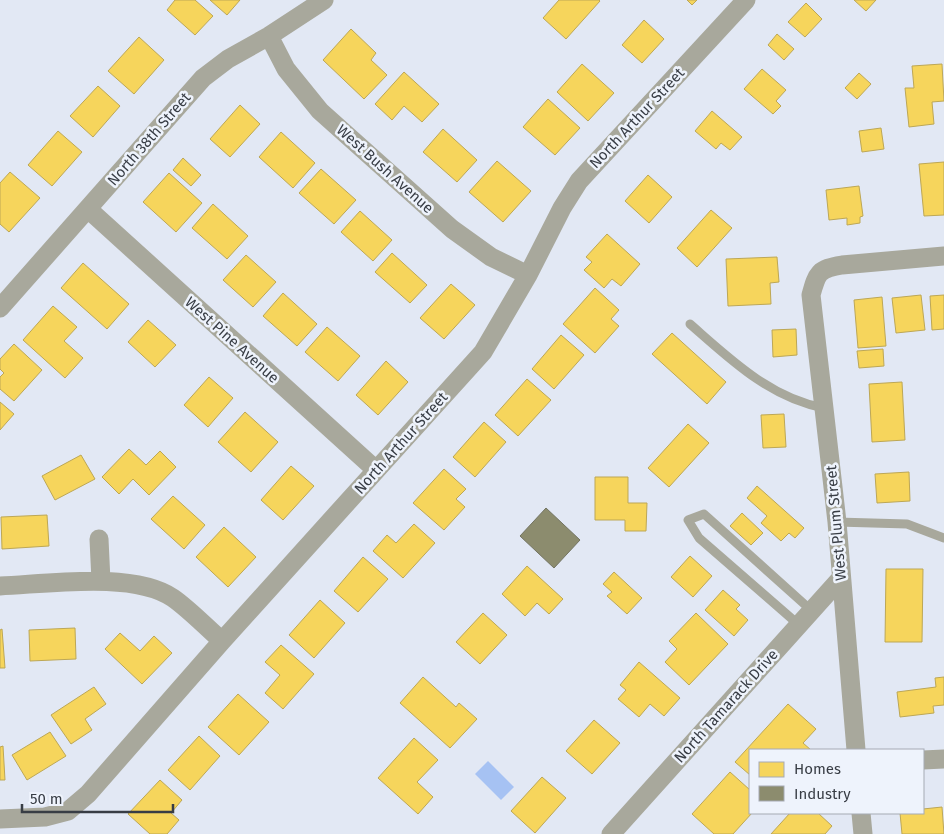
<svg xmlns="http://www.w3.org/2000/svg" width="944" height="834" viewBox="0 0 944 834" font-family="'Fira Sans',sans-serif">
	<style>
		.water { fill: #a6c2f3 }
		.homes { fill: #f6d55c; stroke: #bda755 }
		.industry { fill: #8c8c6e; stroke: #737462 }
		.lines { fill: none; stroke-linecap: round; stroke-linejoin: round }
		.service { stroke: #a8a89c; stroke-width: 9 }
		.minor { stroke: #a8a89c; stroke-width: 19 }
		.labels { text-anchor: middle; stroke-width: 5; stroke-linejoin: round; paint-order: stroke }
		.street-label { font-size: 15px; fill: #383d45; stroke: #eef3fc }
	</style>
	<rect width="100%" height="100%" fill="#e2e8f4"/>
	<path class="water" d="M488 761 514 787 501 800 475 774Z"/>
	<path class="homes" d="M175 0H195L213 16 195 35 167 10Z
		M210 0H240L227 15Z
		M559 0H599L600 1 566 39 543 18Z
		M687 0H697L692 5Z
		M854 0H876L866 11Z
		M806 3 822 19 805 37 788 22Z
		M644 20 664 39 642 63 622 45Z
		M351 29 376 53 371 60 387 75 364 99 323 60Z
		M777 34 794 49 784 60 768 45Z
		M139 37 164 60 134 94 108 71Z
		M582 64 614 93 588 121 557 92Z
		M942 64 944 101 932 102 934 124 909 127 905 88H914L912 66Z
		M762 69 786 90 776 101 781 106 773 114 744 89Z
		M404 72 439 104 422 122 404 106 392 120 375 104Z
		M859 73 871 84 857 99 845 88Z
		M98 86 120 106 93 137 70 116Z
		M548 99 580 128 555 155 523 127Z
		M240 105 260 124 230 157 210 139Z
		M712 111 742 137 730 150 721 143 716 149 695 131Z
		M881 128 884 149 862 152 859 131Z
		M443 129 477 160 457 182 423 152Z
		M58 131 82 152 52 186 28 165Z
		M281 132 315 163 293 188 259 157Z
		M183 158 201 175 191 186 173 170Z
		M497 161 531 191 503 222 469 192Z
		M944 162V215L924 216 919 164Z
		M321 169 356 200 334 224 299 193Z
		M10 172 40 198 9 232 0 224V183Z
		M169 173 202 203 176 232 143 202Z
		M648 175 672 197 649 223 625 201Z
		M859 186 863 216 860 217V223L847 225V218L829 220 826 190Z
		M213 204 248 236 227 259 192 228Z
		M711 210 732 228 697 267 677 248Z
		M360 211 392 240 373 261 341 232Z
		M607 234 640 264 621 286 612 279 604 288 584 270 592 262 586 257Z
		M392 253 427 285 410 303 375 272Z
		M246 255 276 282 253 307 223 280Z
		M777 257 779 282 770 283 771 304 728 306 726 259Z
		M83 263 129 304 107 329 61 288Z
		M451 284 475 305 444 339 420 318Z
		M595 288 619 310 611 319 619 326 595 353 563 324Z
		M283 293 317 324 297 346 263 316Z
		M921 295 925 330 896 333 892 298Z
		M944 295V329L932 330 930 296Z
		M882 297 886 346 858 348 854 300Z
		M53 306 77 327 64 341 83 358 65 378 23 340Z
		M148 320 176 345 155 367 128 342Z
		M327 327 360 356 338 381 305 352Z
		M796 329 797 355 773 357 772 330Z
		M672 333 726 382 707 404 652 354Z
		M561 335 584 355 554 389 532 369Z
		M14 344 42 370 14 401 0 389V377L4 373 0 369V359Z
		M883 349 884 366 859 368 857 351Z
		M386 361 408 382 378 415 356 395Z
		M209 377 233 398 208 427 184 405Z
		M527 379 551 400 518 436 495 415Z
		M902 382 905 440 872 442 869 384Z
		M0 402 14 414 0 430Z
		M245 412 278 442 251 472 218 442Z
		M784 414 786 447 763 448 761 415Z
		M484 422 506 442 475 477 453 457Z
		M688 424 709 443 669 487 648 468Z
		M129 449 146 465 160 451 176 467 149 495 133 479 119 494 102 477Z
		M81 455 95 479 55 500 42 476Z
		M291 466 314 486 283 520 261 500Z
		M444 469 466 489 456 499 465 507 444 530 413 503Z
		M909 472 910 501 877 503 875 474Z
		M595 477H628V503H647L646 531H625V520H595Z
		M757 486 804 528 795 538 789 533 781 541 761 523 767 516 747 498Z
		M173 496 205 525 184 549 151 519Z
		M742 513 763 533 751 545 730 526Z
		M47 515 49 546 2 549 1 517Z
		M414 524 435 543 403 578 373 551 387 535 396 543Z
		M224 527 256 557 228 587 196 557Z
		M690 556 712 576 693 597 671 577Z
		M363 557 388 579 358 612 334 591Z
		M527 566 563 599 549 614 537 603 525 616 502 594Z
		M886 569H923L922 642H885Z
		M614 572 642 598 627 614 607 596 612 592 603 584Z
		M723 590 740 605 736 609 748 620 734 636 705 610Z
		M320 600 345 623 314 658 289 635Z
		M483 613 507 635 480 664 456 642Z
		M696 613 728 644 689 685 665 662 677 649 669 641Z
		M75 628 76 659 30 661 29 630Z
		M2 629 5 668H0V630Z
		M120 633 140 651 154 636 172 653 142 684 105 649Z
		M281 645 314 674 283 709 265 693 280 675 265 662Z
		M639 662 680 698 664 716 650 704 639 717 618 699 626 690 620 685Z
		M423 677 456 707 459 703 477 719 450 748 400 703Z
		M944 677V705L933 706 934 713 900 717 897 692 936 687 935 678Z
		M94 687 106 704 85 719 92 730 71 744 51 715Z
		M238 694 269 722 239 755 208 727Z
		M788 704 816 729 803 743 811 750H750V775L735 762Z
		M594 720 620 743 592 774 566 751Z
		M50 732 66 756 27 780 12 755Z
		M199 736 220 756 190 790 168 770Z
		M414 738 438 760 417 782 433 797 418 814 378 778Z
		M3 746 5 780H0V747Z
		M730 772 750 790V813H752L733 834H714L692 814Z
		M542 777 566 798 535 833 511 811Z
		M160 780 182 800 171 813 179 820 167 834H150L128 814Z
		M942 807 944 834H902L900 813H923V809Z
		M790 813H818L832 826 825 834H771Z"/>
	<path class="industry" d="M546 508 580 540 554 568 520 536Z"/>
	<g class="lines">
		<path class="service" d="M690 324C730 359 770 398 824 408
			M837 522 907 524 944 538
			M799 625 699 538 688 520 704 514 812 611"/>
		<path class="minor" d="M269 36 286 69 320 111 452 229 491 257 528 275
			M88 209 376 470
			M0 308 203 78 228 59 269 36 324 0
			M99 539 101 581
			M0 586C47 584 134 571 173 598 190 610 206 627 222 641
			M856 750 837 522 811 295C817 273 818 269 842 265L944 256
			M923 760 944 759
			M861 813 863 834
			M0 819 45 817 68 811 88 794 222 641 483 352 528 275 562 208 579 181 746 0
			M611 834 841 578"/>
	</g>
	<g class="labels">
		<g class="street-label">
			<text transform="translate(637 118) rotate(-47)" y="5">North Arthur Street</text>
			<text transform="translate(149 139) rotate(-49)" y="5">North 38th Street</text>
			<text transform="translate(385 169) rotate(42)" y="5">West Bush Avenue</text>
			<text transform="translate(232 340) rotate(42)" y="5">West Pine Avenue</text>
			<text transform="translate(401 443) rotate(-48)" y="5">North Arthur Street</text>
			<text transform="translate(836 523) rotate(-95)" y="5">West Plum Street</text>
			<text transform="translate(726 706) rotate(-48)" y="5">North Tamarack Drive</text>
		</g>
	</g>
	<rect x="749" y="749" width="175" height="65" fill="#eef3fc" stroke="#a5aab3"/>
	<rect x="759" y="762" width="25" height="15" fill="#f6d55c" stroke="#a5aab3"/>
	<text x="794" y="774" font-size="15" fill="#383d45">Homes</text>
	<rect x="759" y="786" width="25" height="15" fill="#8c8c6e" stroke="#a5aab3"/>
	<text x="794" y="799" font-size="15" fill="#383d45">Industry</text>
	<path d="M22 804v8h151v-8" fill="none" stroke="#383d45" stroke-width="2.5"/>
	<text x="30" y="804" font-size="15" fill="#383d45" stroke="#eef3fc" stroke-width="4" paint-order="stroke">50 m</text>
</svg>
